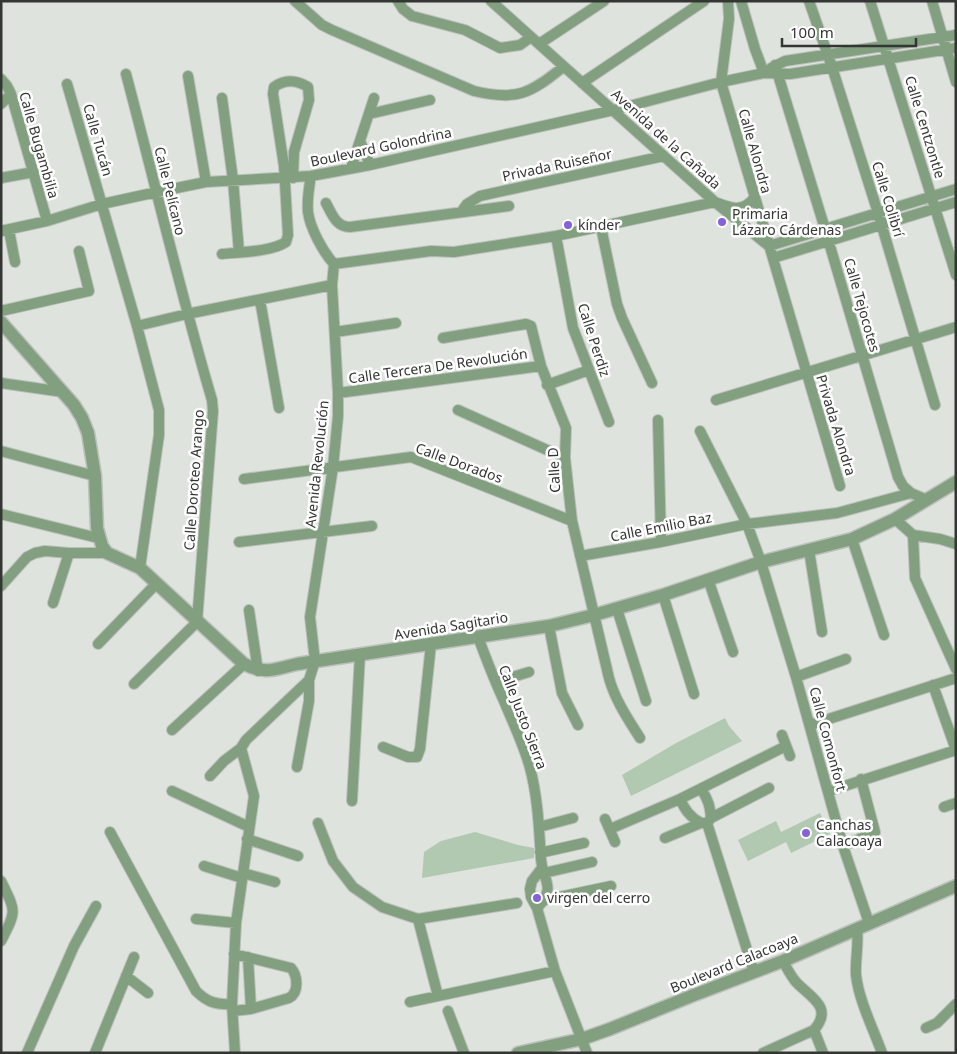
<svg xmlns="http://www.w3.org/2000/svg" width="957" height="1054" viewBox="0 0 957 1054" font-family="'Noto Sans',sans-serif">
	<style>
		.green { fill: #b1c9b0 }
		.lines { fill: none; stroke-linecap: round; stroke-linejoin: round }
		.minor-casing { stroke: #bcc0bb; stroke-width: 12 }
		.tertiary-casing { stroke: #bcc0bb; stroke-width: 15 }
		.minor { stroke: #82a080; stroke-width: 10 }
		.tertiary { stroke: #82a080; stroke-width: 12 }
		.poi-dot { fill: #8561dc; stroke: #fff; stroke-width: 2 }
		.labels { text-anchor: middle; stroke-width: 5; stroke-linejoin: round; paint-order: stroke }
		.street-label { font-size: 14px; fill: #343634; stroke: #fff }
		.poi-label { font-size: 14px; fill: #343634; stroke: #fff; text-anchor: start }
	</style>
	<rect width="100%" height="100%" fill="#dee3dd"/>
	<path class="green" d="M725 718 729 726 742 741 631 796 622 775 676 743Z
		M820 813 830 834 791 853 786 842 748 861 738 840 776 821 781 832Z
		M475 832 518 845 534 848V858L422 878 424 852 441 841Z"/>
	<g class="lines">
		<defs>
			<path id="minor" d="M295 1 322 25 332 30 474 91C516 101 530 94 563 67
				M398 1 403 9 412 16 465 30 500 48 520 45 531 37
				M491 1 715 202 769 246 956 189
				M728 1 729 19 721 82 840 486
				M741 1 755 49 764 73
				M809 1 832 67 878 213 935 405
				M870 1 956 275
				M932 1 956 82
				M539 44 604 1
				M775 65 825 229 898 477 903 486 911 493
				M771 68 785 61 956 35
				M126 74C155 183 180 292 212 400L213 411 197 622 134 684
				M188 76 206 182
				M1 79 7 86 11 94 47 221
				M582 83 704 1
				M67 84 137 326 159 410V435L140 568
				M222 98 233 180 239 252
				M1 104 11 94
				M369 114 430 100
				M360 141 370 165
				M351 168 374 98
				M1 178 34 172
				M326 203C332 214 336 227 350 227L509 206
				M462 211 467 204 480 196 664 156
				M601 227 617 304 622 318 652 383
				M9 230 15 262
				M1 231 47 221 102 204 157 192 206 182 311 176 370 165 614 110 721 82 764 73 790 74 956 48
				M556 236 573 328 609 422
				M222 254C240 252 271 252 286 242L288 235 284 166 273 94 274 87C285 79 297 80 308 87L309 100 294 152 293 178
				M773 258 956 202
				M334 264 431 251 454 252 556 236 715 202C730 208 743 213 754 198
				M260 300 279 408
				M1 311 89 291 79 251
				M137 326 187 314 332 285
				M335 332 396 323
				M443 338 526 324 531 326 541 366 566 428 565 458 572 521 609 678C615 700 628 719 640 738
				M1 383 63 392
				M547 385 589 370
				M338 393 541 366
				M716 400 956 327
				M458 410 565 458
				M658 420 661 542
				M700 431 747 524 761 562 796 677 843 846 869 923
				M1 451 95 476
				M244 479 411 457 572 521
				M1 514 98 538
				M895 519 913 535 940 539 956 544
				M913 535 915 578 956 669
				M852 539 884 635
				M239 542 372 526
				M809 550 822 632
				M580 556 661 542 747 524 837 513 911 493 925 499
				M708 579 733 652
				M1 586 27 557 35 553 45 551 69 553H107
				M663 595 694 694
				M53 603 69 553
				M617 609 646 701
				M249 610 258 671
				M549 626 562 693 578 725
				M478 637C486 658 494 680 504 701 513 723 524 745 530 768 538 798 539 829 541 859 543 882 557 887 537 908
				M98 644 157 583
				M796 677 846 659
				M496 682 529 672
				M933 685 956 750
				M810 725 956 678
				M172 730 244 664
				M782 735 790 756
				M383 747 408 757H417L420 749 431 644
				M297 767 309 701V680L315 661 310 617 333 467 338 416V393L332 285 334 264C323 252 310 228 308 212 307 201 309 187 311 176
				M210 776 224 761 241 748 246 740 309 680
				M701 789C708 799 710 806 711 818
				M172 791 249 827
				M829 791 956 750
				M680 799C685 810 690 817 701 823
				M352 801 360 654
				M944 807 956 803
				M605 819 615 842
				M318 823 333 861 353 887 382 907 418 919 517 903
				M707 823 754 972
				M539 827 573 818
				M610 829 680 799 786 746
				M110 832 196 991C207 1002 216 1005 232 1004
				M665 838 701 823H707L711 818 769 788
				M247 839 298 856
				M843 846 875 832 861 779
				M540 852H544L584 843
				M204 866 242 878
				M542 868 532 881 530 889 531 897 537 908 555 971 587 1053
				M243 873 275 882
				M544 873 592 862
				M1 881C16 912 17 910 1 941
				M545 900 611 886
				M196 919 236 923
				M418 919 438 996
				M857 929C859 944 855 960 856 975 859 1001 873 1028 882 1053
				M248 957 251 1009
				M126 976 148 993
				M410 1002 555 971
				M233 1011 251 1009 289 998C299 993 298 976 291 968L234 954
				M448 1011 464 1053
				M926 1028 937 1023 956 1004
				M814 1030 823 1053
				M27 1053 74 946 96 906
				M95 1053 134 957
				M235 1053 232 1004 236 923 254 796 241 748
				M763 1053 814 1030C834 1007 810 997 796 982 790 975 787 968 783 961"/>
			<path id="tertiary" d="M1 322 74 405 82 418 88 433 95 476 97 528 102 546 107 553 140 568 244 664C267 675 274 669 297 664L549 626 594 615 663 595 761 562 852 539 895 519 956 482
				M518 1053 582 1039 610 1029 694 995 783 961 956 886"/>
		</defs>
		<use href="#minor" class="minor-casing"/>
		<use href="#tertiary" class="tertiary-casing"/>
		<use href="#minor" class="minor"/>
		<use href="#tertiary" class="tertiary"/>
	</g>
	<g class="poi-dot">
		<circle cx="722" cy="222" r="5"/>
		<circle cx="568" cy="225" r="5"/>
		<circle cx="806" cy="833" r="5"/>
		<circle cx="537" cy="898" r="5"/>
	</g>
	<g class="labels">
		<g class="street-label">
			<text transform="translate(925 127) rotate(73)" y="5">Calle Centzontle</text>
			<text transform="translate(666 139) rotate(42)" y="5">Avenida de la Cañada</text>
			<text transform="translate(98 140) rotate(74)" y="5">Calle Tucán</text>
			<text transform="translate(39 145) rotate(74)" y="5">Calle Bugambilia</text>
			<text transform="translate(381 147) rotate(-12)" y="5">Boulevard Golondrina</text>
			<text transform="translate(755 151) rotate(74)" y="5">Calle Alondra</text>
			<text transform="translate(557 165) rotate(-12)" y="5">Privada Ruiseñor</text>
			<text transform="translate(170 191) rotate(76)" y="5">Calle Pelícano</text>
			<text transform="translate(888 199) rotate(73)" y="5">Calle Colibrí</text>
			<text transform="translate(862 305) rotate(74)" y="5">Calle Tejocotes</text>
			<text transform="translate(594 340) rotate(72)" y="5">Calle Perdiz</text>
			<text transform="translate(438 366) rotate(-8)" y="5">Calle Tercera De Revolución</text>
			<text transform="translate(836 425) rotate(73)" y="5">Privada Alondra</text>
			<text transform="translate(459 463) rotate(20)" y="5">Calle Dorados</text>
			<text transform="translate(317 464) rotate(-84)" y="5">Avenida Revolución</text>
			<text transform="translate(554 470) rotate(-93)" y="5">Calle D</text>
			<text transform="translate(194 480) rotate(-86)" y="5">Calle Doroteo Arango</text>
			<text transform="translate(661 527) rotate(-11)" y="5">Calle Emilio Baz</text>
			<text transform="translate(451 626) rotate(-9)" y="5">Avenida Sagitario</text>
			<text transform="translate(523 717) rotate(69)" y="5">Calle Justo Sierra</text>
			<text transform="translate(828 739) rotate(75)" y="5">Calle Comonfort</text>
			<text transform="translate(734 963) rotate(-22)" y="5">Boulevard Calacoaya</text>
		</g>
		<g class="poi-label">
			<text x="732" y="219">Primaria<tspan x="732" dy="16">Lázaro Cárdenas</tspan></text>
			<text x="578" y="230">kínder</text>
			<text x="816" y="830">Canchas<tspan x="816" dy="16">Calacoaya</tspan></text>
			<text x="547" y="903">virgen del cerro</text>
		</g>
	</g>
	<rect width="957" height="1054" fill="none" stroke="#343634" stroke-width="5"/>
	<path d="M782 38v8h134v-8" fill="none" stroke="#343634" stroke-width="2.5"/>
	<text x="790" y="38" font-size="15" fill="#343634" stroke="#ffffff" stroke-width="4" paint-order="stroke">100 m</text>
</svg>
